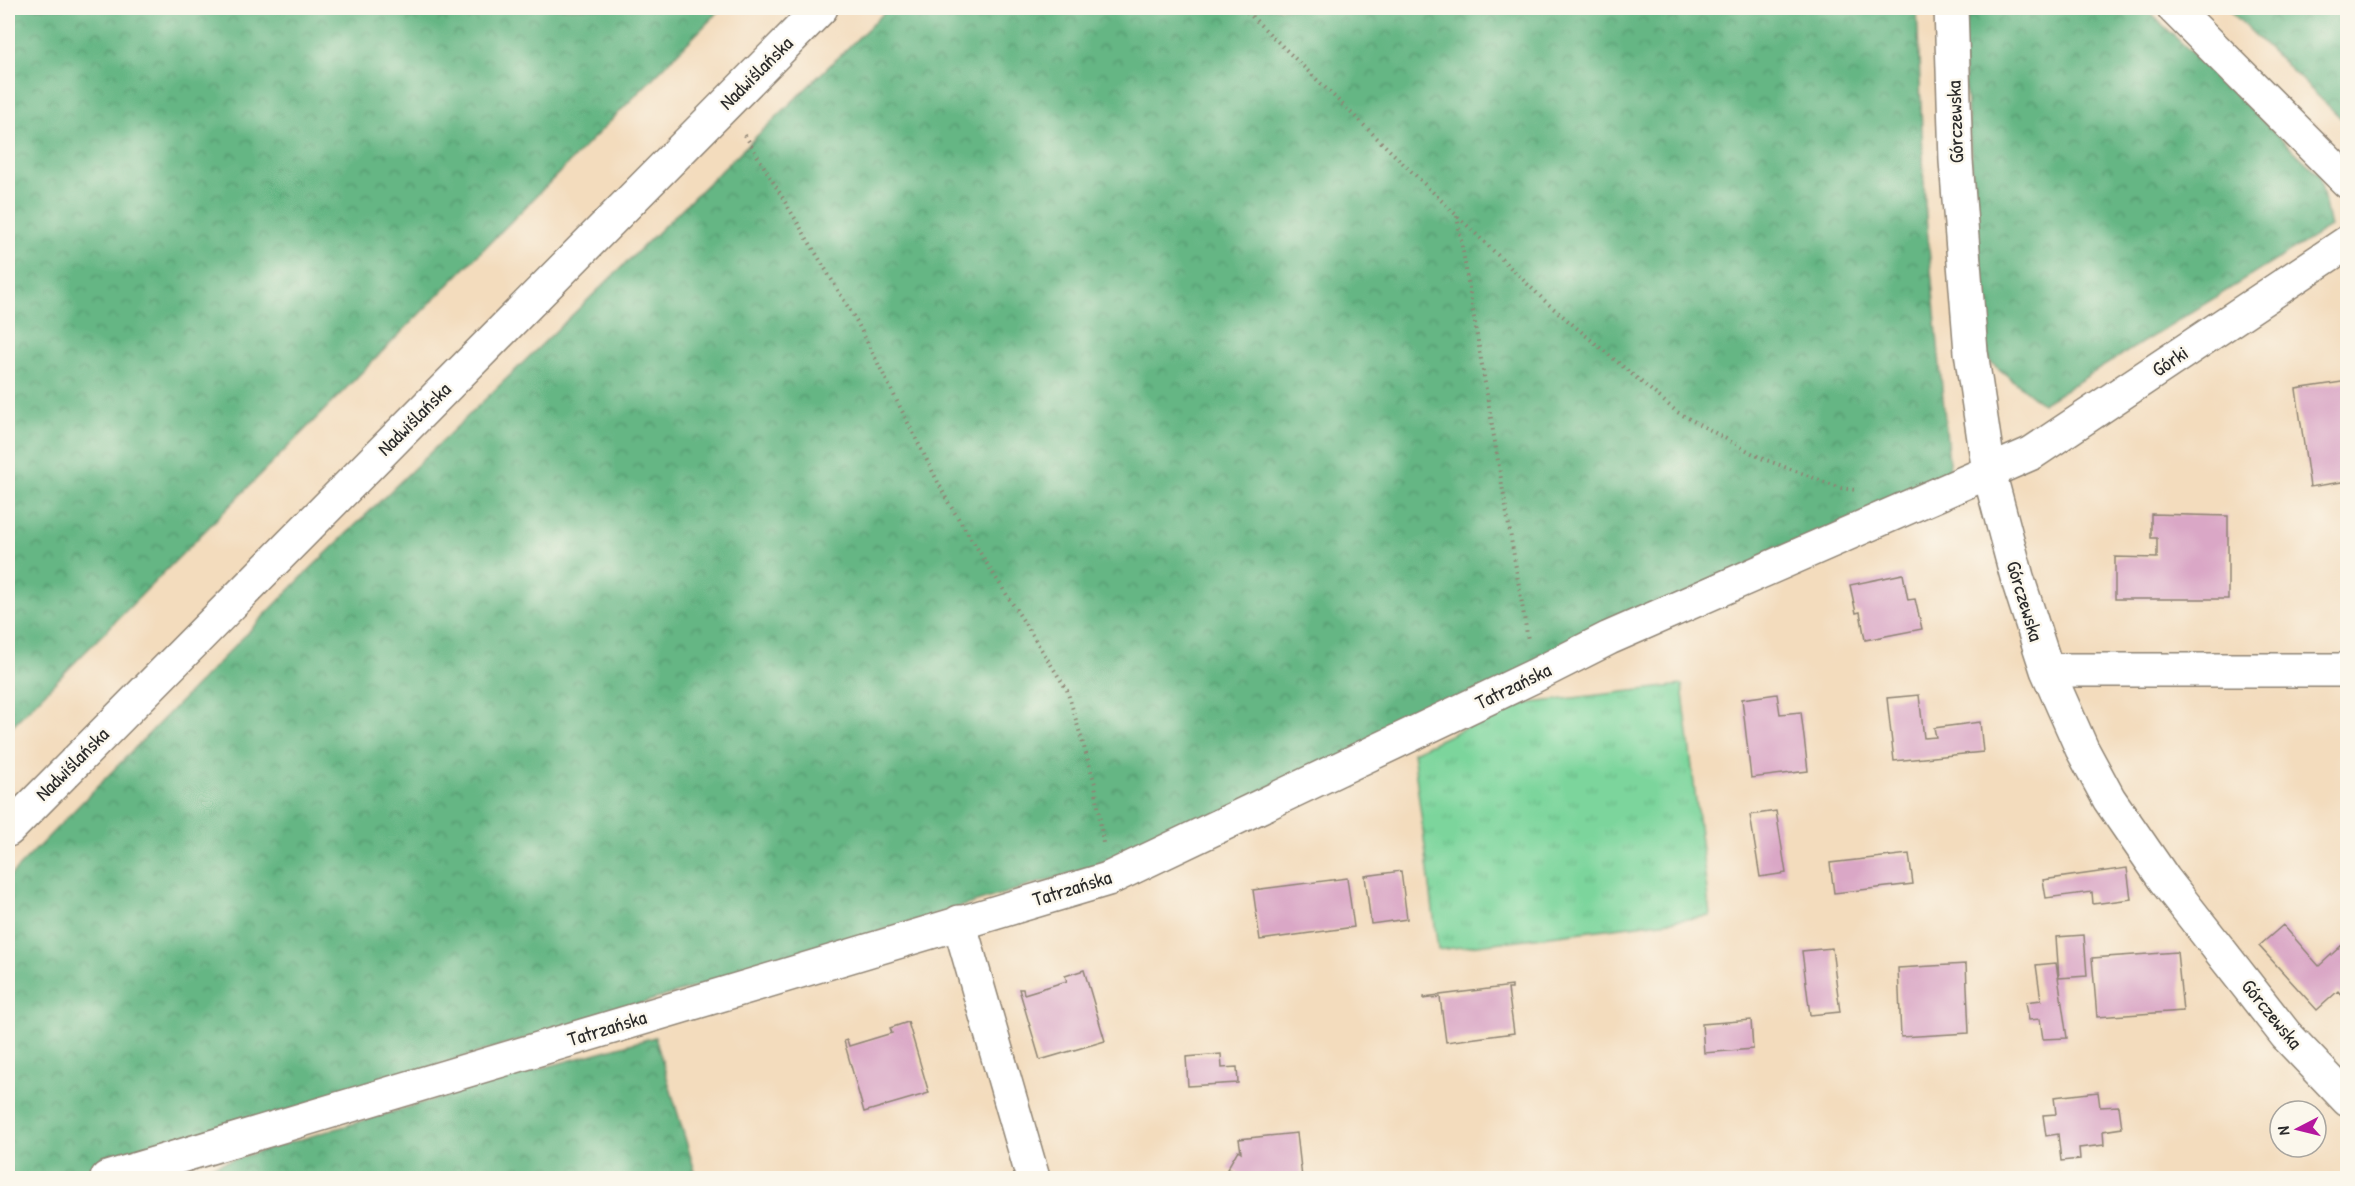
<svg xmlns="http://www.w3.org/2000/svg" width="2355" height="1186" viewBox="0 0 2355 1186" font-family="'Patrick Hand',sans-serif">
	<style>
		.grass { fill: url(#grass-tufts); stroke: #548064; stroke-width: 1.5 }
		.forest { fill: url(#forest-crowns); stroke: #487058; stroke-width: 1.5 }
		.building { fill: #daa7c6 }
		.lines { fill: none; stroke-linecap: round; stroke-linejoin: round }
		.minor-casing { stroke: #8f8474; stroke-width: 36 }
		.major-casing { stroke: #8f8474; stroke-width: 36 }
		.path { stroke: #8f8474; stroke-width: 4; stroke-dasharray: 1.5 4.5; stroke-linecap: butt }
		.minor { stroke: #fff; stroke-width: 33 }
		.major { stroke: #fff; stroke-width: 33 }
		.labels { text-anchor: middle; stroke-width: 5; stroke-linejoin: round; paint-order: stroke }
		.street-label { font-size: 20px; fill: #2b2b2b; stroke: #fbf7ec }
	</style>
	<defs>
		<pattern id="grass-tufts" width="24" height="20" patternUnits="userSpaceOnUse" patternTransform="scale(1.5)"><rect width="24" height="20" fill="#7cd59c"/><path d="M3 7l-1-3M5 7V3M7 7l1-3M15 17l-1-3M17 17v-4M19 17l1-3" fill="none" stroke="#6bb787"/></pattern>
		<pattern id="forest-crowns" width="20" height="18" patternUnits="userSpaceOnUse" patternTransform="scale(1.5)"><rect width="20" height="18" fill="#65b684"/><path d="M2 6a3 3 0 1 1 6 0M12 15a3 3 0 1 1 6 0" fill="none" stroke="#53946c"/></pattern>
	</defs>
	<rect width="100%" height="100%" fill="#fbf7ec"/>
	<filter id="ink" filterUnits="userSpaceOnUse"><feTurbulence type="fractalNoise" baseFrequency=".0167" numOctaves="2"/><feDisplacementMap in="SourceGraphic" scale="12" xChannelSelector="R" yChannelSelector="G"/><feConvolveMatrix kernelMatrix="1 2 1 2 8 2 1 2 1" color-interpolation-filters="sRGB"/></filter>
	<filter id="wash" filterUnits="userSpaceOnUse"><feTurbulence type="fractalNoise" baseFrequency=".008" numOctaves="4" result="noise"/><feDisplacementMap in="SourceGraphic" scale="24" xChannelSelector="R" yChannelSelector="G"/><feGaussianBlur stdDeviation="1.35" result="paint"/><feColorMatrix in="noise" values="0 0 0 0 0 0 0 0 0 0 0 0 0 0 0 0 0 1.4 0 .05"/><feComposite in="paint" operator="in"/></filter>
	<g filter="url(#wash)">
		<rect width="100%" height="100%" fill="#f3dcbd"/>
		<path class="grass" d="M1682 685 1710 916 1438 950 1413 752 1514 705Z"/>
		<path class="forest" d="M8 8H722L8 730Z
			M889 8H1917L1925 206 1950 473 1259 797 1089 868 64 1178H8V878L307 572Z
			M1963 8H2145L2319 175 2330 227 2042 404 1987 359 1963 55Z
			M2227 8H2347V124Z
			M655 1037 697 1178H171L506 1078Z"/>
		<g id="blocks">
			<path class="building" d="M2348 381V481L2310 487 2296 389Z
				M2151 514 2228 516V599H2115V557L2157 558V538H2151Z
				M1903 574 1908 600 1915 599 1922 629 1865 640 1860 612 1856 613 1850 585Z
				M1777 694 1780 714 1801 712 1808 771 1751 778 1742 699Z
				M1919 695 1924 738 1936 737 1934 728 1980 722 1983 752 1894 761 1887 698Z
				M1776 811 1786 873 1760 877 1750 815Z
				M1909 854 1913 884 1834 893 1830 863Z
				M2127 868 2131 899 2093 904 2092 892 2046 898 2043 880Z
				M1401 871 1407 919 1371 924 1365 876Z
				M1347 878 1354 927 1260 940 1253 890Z
				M2283 925 2319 966 2343 944 2348 949V1002L2338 991 2317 1010 2259 946Z
				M2084 935 2087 976 2059 978 2056 937Z
				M1832 948 1840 1012 1810 1015 1802 951Z
				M2177 952 2183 1011 2097 1017 2092 958Z
				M2056 963 2067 1038 2043 1039 2040 1019 2029 1020 2026 1002 2041 1000 2036 965Z
				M1966 964 1969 1033 1901 1037 1898 968Z
				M1084 970 1105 1041 1040 1060 1019 989H1023L1024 994 1067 981 1065 976Z
				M1512 986V989H1508L1514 1033 1446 1042 1440 997 1424 999V997Z
				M1751 1020 1753 1049 1704 1053 1702 1024Z
				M908 1022 929 1093 864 1112 844 1041 847 1040 849 1046 892 1033 890 1028Z
				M1221 1054 1222 1068 1237 1067 1238 1083 1188 1086 1186 1057Z
				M2098 1092 2100 1107 2119 1106 2122 1128 2103 1131 2104 1145 2079 1148 2080 1159 2061 1161 2058 1134 2046 1136 2043 1115 2056 1114 2054 1097Z
				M1297 1133 1302 1178H1244V1175L1227 1169 1238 1150 1241 1152 1239 1139Z"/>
		</g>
	</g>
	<g filter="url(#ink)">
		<use href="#blocks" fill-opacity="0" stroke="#8f8474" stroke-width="1.5"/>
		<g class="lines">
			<defs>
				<path id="minor" d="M1951 8 1956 161 1971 352 1989 472 2017 577 2047 670 2082 749 2109 799 2164 879 2286 1035 2348 1100
					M2174 8 2348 182
					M2047 670H2348
					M959 922 1033 1178
					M107 1178 1108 879 1534 676 1609 638 2032 453 2348 242"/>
				<path id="major" d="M8 830 821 8"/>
			</defs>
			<use href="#minor" class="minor-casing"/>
			<use href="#major" class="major-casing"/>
			<path class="path" d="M1243 8 1547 303 1677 412 1761 458 1841 488 1855 490
				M745 135 857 322 948 502 1067 690 1095 784 1103 843
				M1457 216 1528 640"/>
			<use href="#minor" class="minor"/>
			<use href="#major" class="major"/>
		</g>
	</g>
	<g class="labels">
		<g class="street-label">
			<text transform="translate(756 73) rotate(-45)" y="7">Nadwiślańska</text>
			<text transform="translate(1955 122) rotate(-92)" y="7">Górczewska</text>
			<text transform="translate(2170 361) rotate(-34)" y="7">Górki</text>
			<text transform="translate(414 419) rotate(-45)" y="7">Nadwiślańska</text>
			<text transform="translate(2025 601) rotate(73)" y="7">Górczewska</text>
			<text transform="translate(1513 686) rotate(-26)" y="7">Tatrzańska</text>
			<text transform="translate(72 764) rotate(-45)" y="7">Nadwiślańska</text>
			<text transform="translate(1072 888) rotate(-17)" y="7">Tatrzańska</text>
			<text transform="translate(2272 1014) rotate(51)" y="7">Górczewska</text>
			<text transform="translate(607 1028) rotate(-17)" y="7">Tatrzańska</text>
		</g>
	</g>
	<rect width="2355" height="1186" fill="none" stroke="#fbf7ec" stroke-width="30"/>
	<g transform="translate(2298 1129) rotate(263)"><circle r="28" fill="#fbf7ec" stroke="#a8a59f" stroke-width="1.5"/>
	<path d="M0-4.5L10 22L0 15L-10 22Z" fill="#b5179e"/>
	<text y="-9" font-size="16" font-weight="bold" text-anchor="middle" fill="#2b2b2b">N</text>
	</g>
</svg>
